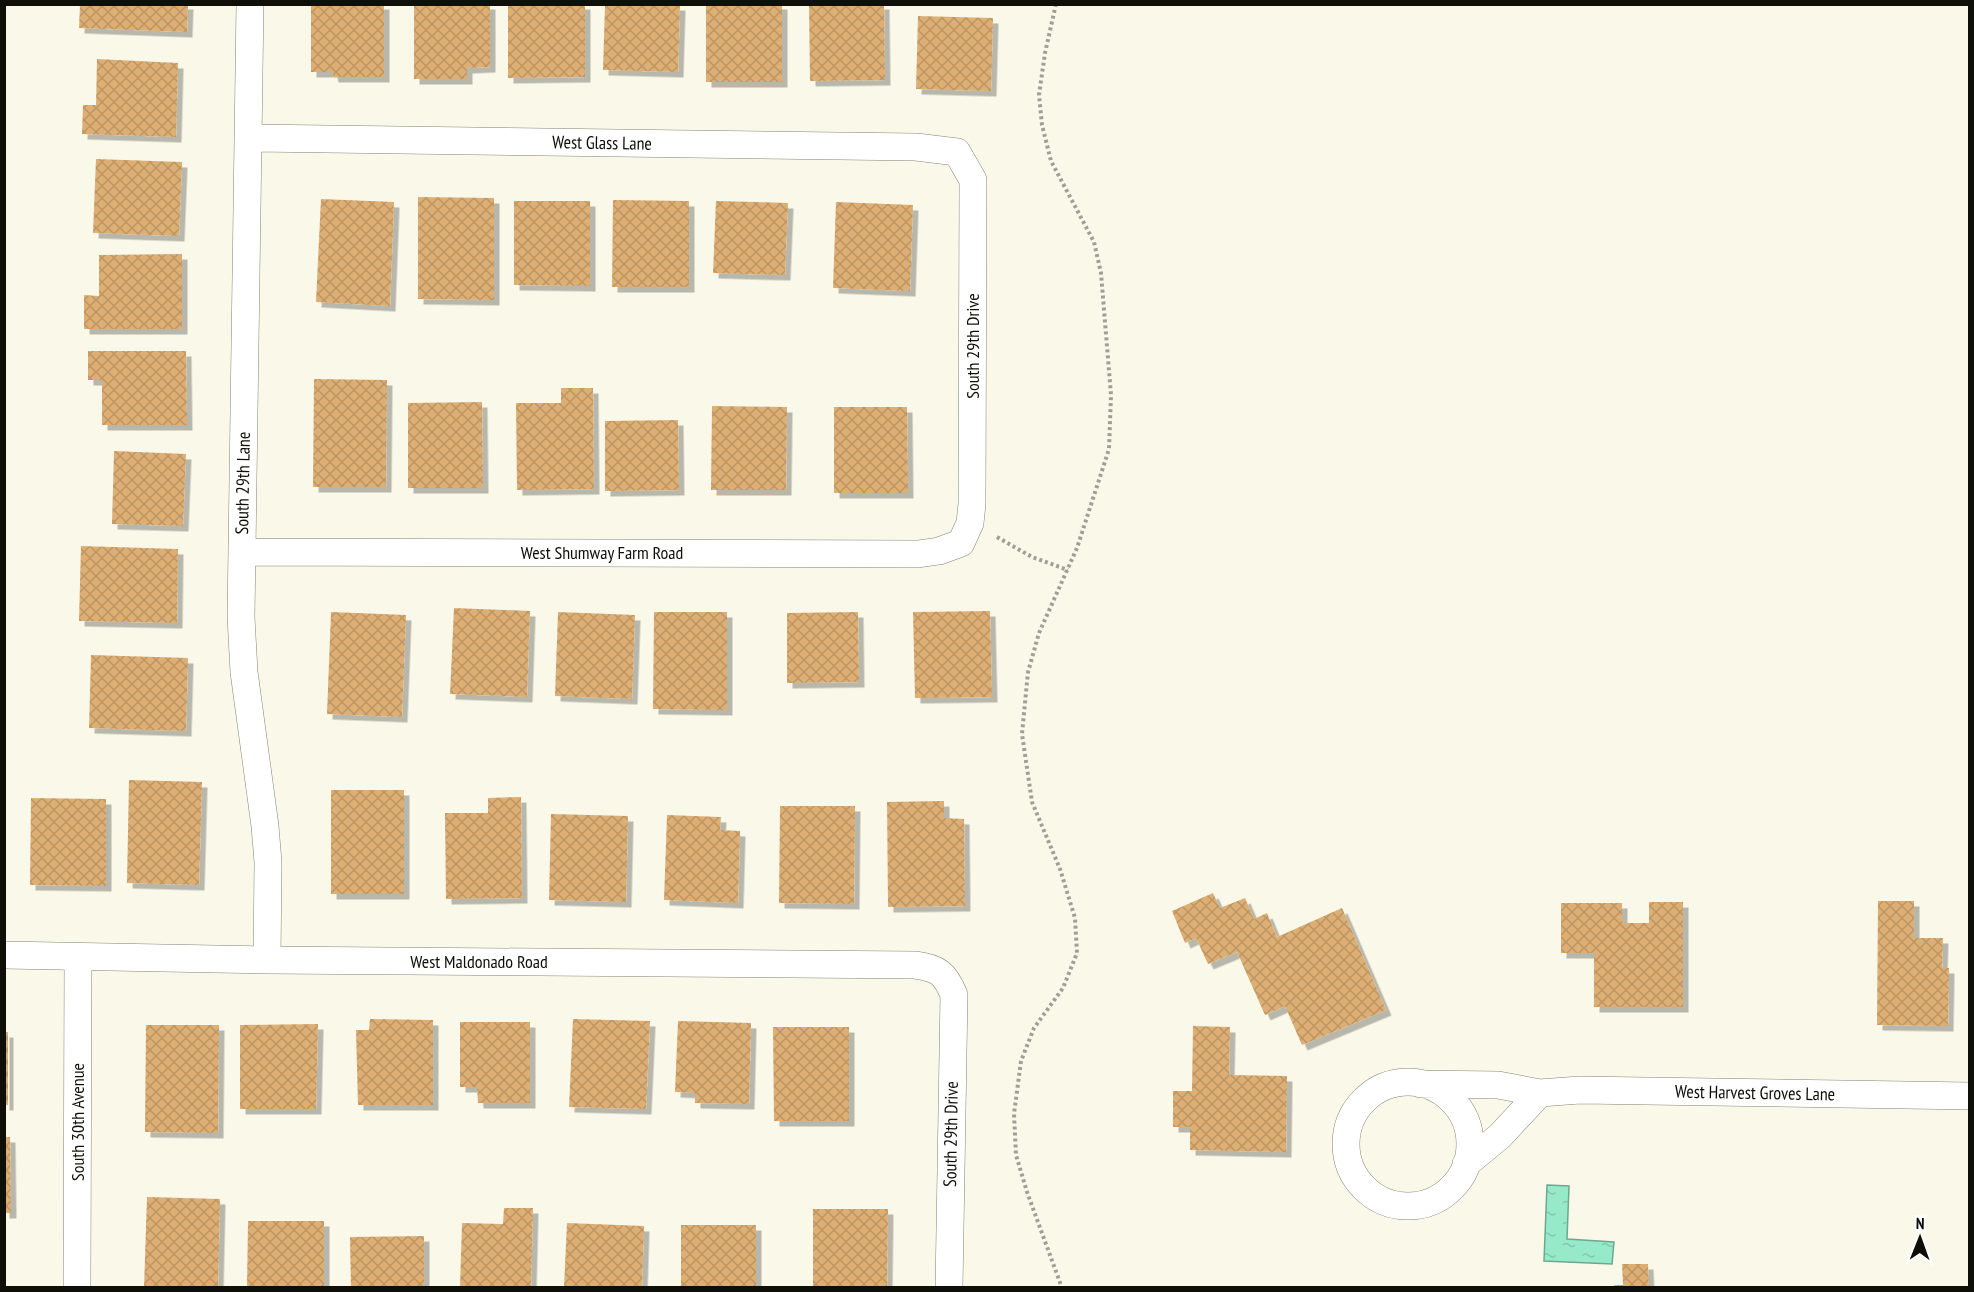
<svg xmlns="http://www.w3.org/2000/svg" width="1974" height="1292" viewBox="0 0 1974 1292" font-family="'PT Sans Narrow',sans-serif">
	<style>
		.water { fill: url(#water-ripples); stroke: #6ea890; stroke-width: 1.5 }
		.building { fill: url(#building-cross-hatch); filter: url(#shadow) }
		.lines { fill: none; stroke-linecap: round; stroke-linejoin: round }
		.minor-casing { stroke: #858476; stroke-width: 28 }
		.path { stroke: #a09f93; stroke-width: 4; stroke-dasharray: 3 3; stroke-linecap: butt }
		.minor { stroke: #fff; stroke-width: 27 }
		.labels { text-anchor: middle; stroke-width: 5; stroke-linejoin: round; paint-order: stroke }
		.street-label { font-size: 18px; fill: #0f0f09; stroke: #fff }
	</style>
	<defs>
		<pattern id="water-ripples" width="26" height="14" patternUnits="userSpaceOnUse" patternTransform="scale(1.5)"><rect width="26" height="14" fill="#96eaca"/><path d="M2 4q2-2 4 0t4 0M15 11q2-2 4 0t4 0" fill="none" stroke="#80c8ac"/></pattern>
		<pattern id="building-cross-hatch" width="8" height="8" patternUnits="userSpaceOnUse" patternTransform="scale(1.5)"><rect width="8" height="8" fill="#deaf74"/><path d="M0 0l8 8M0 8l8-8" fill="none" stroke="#bd9563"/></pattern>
		<filter id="shadow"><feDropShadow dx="5.5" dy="5.5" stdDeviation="0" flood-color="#0004"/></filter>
	</defs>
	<rect width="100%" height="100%" fill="#faf9e9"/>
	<path class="water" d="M1547 1185 1569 1186 1567 1239 1614 1242 1612 1264 1544 1261Z"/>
	<path class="building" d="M80 4H188L187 32 79 28Z
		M311 4H384V77H333L332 72H311Z
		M414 4H490V67L467 68V79H414Z
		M508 4H585V77L508 78Z
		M706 4H782V82H706Z
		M809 4H884L885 80 810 81Z
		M605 5H680L678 72 603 70Z
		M918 16 993 18 991 91 916 89Z
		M97 59 178 63 176 137 82 134 83 105H96Z
		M96 159 182 162 179 236 93 233Z
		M418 197 494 198V300L418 299Z
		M321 199 394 202 390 306 316 302Z
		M613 200 689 201V287H612Z
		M514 201H590V286L514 285Z
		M716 201 788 203 785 275 713 273Z
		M836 202 913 205 910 291 833 288Z
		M182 254V329H84V295L99 296V255Z
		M88 351H186L187 425H102V380H88Z
		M314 379 387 380 386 487H313Z
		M561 388H593L594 489 517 490 516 403H561Z
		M482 402 483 488H408V403Z
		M712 406 787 407 786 490H711Z
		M834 407H907L908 493H834Z
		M678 420 679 490 605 491V421Z
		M114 451 186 454 183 526 112 524Z
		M81 546 178 549 177 623 79 621Z
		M454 608 530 611 527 697 450 694Z
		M990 611 992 697 915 698 913 612Z
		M331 612 406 615 402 717 327 714Z
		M558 612 635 615 632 699 555 696Z
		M654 612H727V710L653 709Z
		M858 612 859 682 787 683V613Z
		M91 655 188 658 186 731 89 728Z
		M129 780 202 782 199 885 127 883Z
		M331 790H404V894H331Z
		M521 797 522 898 446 899 445 813H488V798Z
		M31 798 106 799V886L30 885Z
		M944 801V818L964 819 965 906 888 907 887 802Z
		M780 806H855L854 904 779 903Z
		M551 814 628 816 626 902 549 900Z
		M667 815 721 817 720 830 740 831 738 903 664 900Z
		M1213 893 1220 908 1245 898 1254 919 1267 913 1277 937 1342 908 1386 1010 1302 1045 1285 1006 1265 1015 1237 952 1208 964 1196 938 1185 943 1172 911Z
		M1878 901H1914V938H1943L1942 968H1949L1948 1026 1877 1025Z
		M1649 902H1683V1007H1594V953H1561V903H1622V923H1649Z
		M370 1019 433 1020V1105H358L356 1030H369Z
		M573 1019 650 1021 646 1109 569 1107Z
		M678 1021 751 1023 749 1104 695 1103V1093L675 1092Z
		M460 1022H530V1103H478L477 1087H460Z
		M318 1024 316 1109H240V1025Z
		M146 1025H219L218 1133 145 1132Z
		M1193 1026 1230 1027 1229 1075 1287 1076 1286 1152 1190 1150V1127H1173V1091H1192Z
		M773 1027H849V1121H774Z
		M4 1032H8V1105H4Z
		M4 1137H10L11 1213H4Z
		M147 1197 220 1199 218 1288H144Z
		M504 1208H533L531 1288H460L462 1223 503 1224Z
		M813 1209H888L887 1288H813Z
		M248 1221H324V1288H247Z
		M567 1223 644 1226 642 1288H564Z
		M681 1225H756V1288H681Z
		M424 1236V1288H351L350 1237Z
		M1622 1264H1648L1649 1288H1614V1285H1623Z"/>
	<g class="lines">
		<defs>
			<path id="minor" d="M250 4 241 617 244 672 265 826 268 862 267 960
				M242 552 918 554 939 551 961 543 970 523 972 504 973 180 957 152 916 147 248 138
				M4 955 267 960 915 965C938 968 945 973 954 995L949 1288
				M1346 1144a62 62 0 1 1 124 0a62 62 0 1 1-124 0Z
				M1421 1084 1498 1085 1540 1093 1580 1090 1970 1096
				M1466 1164 1500 1136 1540 1093
				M77 1288 78 957"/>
		</defs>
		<use href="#minor" class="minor-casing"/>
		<path class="path" d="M1056 4 1045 53 1039 95 1042 125 1051 161 1094 242 1101 273 1111 395 1109 449 1077 548 1039 633 1028 672 1022 734 1032 802 1060 869 1075 918 1077 953 1063 988 1034 1028 1021 1061 1014 1114 1016 1155 1027 1192 1062 1288
			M997 537 1032 557 1068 570"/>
		<use href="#minor" class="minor"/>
	</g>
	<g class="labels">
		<g class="street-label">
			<text transform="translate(602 143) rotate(1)" y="6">West Glass Lane</text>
			<text transform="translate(973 346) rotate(-90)" y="6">South 29th Drive</text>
			<text transform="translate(243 483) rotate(-89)" y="6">South 29th Lane</text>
			<text x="602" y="559">West Shumway Farm Road</text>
			<text x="479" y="968">West Maldonado Road</text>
			<text transform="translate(1755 1093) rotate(1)" y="6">West Harvest Groves Lane</text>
			<text transform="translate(78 1122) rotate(-90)" y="6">South 30th Avenue</text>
			<text transform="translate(951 1134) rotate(-89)" y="6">South 29th Drive</text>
		</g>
	</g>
	<rect width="1974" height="1292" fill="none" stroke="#0f0f09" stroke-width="12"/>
	<g transform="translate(1920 1238) rotate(1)" stroke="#ffffff" stroke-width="4.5" paint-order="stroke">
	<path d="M0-4.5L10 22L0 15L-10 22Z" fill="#0f0f09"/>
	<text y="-9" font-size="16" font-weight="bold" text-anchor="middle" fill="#0f0f09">N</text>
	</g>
</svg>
